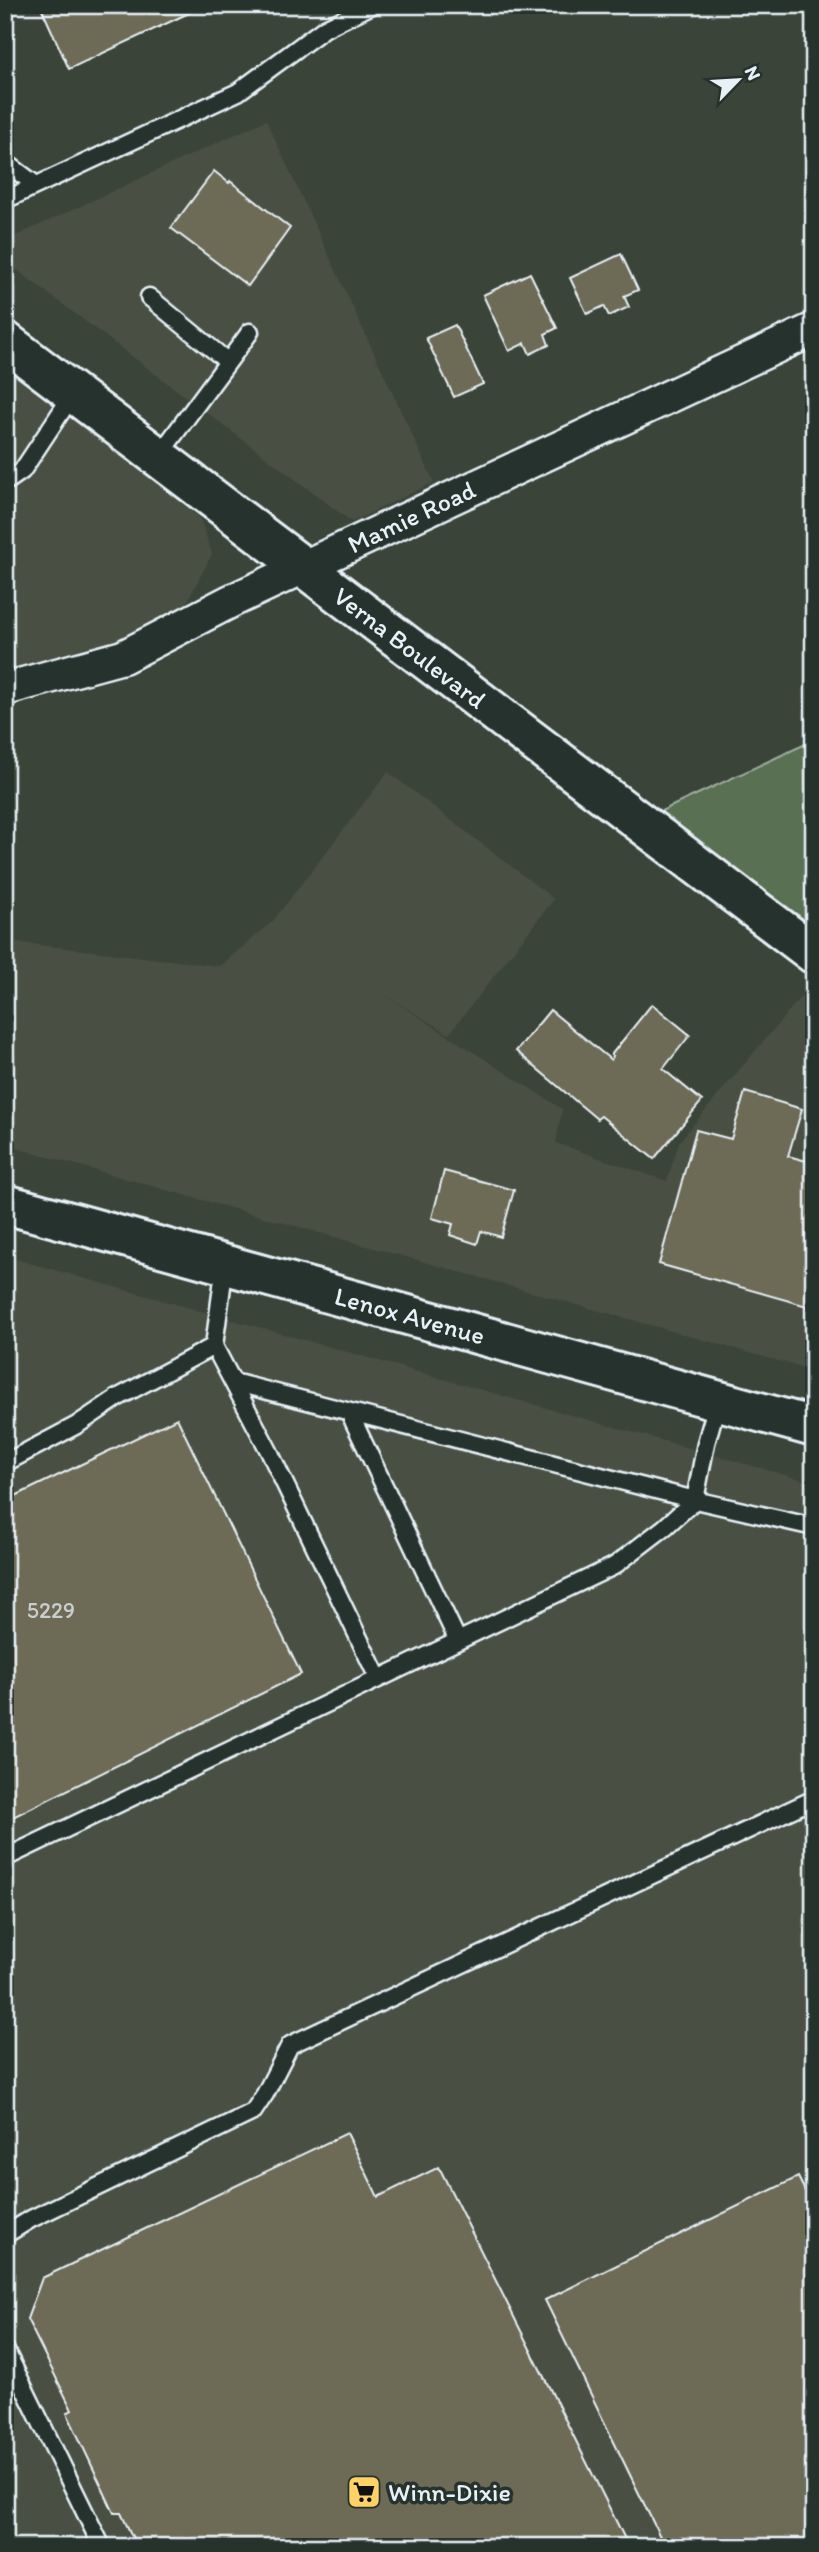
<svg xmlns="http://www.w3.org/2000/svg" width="819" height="2552" viewBox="0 0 819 2552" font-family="Itim,sans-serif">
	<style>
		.built { fill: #4a4f42 }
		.green { fill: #5a6f52; stroke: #a1b0a5; stroke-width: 2 }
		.building { fill: #6d6a56; stroke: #e8f1f8; stroke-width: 2 }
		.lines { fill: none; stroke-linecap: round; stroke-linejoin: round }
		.lane-casing { stroke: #e8f1f8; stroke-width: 21 }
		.street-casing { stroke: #e8f1f8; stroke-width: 37 }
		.secondary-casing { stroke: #e8f1f8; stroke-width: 44 }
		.lane { stroke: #26332d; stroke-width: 16 }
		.street { stroke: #26332d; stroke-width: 32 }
		.secondary { stroke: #26332d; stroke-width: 38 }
		.labels { text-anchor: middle; stroke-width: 7; stroke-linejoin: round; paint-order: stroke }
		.number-label { font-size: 23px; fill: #c9cfd0 }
		.street-label { font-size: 26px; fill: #e8f1f8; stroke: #26332d }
		.poi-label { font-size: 26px; fill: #e8f1f8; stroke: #26332d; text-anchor: start }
	</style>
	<rect width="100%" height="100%" fill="#3b4439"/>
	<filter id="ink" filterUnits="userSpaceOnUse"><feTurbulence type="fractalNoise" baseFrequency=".0143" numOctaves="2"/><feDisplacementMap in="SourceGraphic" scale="14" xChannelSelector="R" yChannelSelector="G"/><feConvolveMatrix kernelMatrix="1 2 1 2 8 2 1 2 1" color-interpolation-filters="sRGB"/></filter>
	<g filter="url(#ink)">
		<path class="built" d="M266 120 434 482 352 522 5 261V241Z
			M5 366 200 518 212 554 187 602 121 643 5 672Z
			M388 772 554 899 449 1034 382 993 562 1109 556 1143 667 1181 679 1142 814 981V1371L5 1145V941L220 966 272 922Z
			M5 1256 814 1483V2547H5Z"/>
		<path class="green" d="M814 740V927L659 812Z"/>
		<path class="building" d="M40 5H206L69 69Z
			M214 171 229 183 230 181 290 228 248 286 171 228Z
			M621 254 638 290 624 296 629 307 609 316 604 306 587 314 570 278Z
			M530 273 557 328 545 334 549 345 530 354 525 343 509 351 483 295Z
			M455 325 483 384 454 397 426 338Z
			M652 1004 690 1035 663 1069 702 1101 654 1159 601 1116 597 1119 516 1051 550 1010 611 1060 613 1056 611 1055Z
			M745 1092 802 1109 788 1156 814 1163V1308L659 1264 696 1130 731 1139Z
			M444 1171 514 1190 501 1237 481 1231 477 1244 450 1235 453 1224 432 1218Z
			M177 1418 301 1674 11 1818 5 1805V1501Z
			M347 2133 378 2197 439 2167 629 2547H137L121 2513H114L67 2413 72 2410 27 2319 42 2278Z
			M798 2177 814 2209V2547H665L545 2300Z"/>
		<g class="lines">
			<defs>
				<path id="lane" d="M5 162 36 185
					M5 200 238 92 325 28 372 5
					M149 297 228 362 157 458
					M228 362 250 332
					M5 480H9L22 471 73 394
					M225 1264 214 1346 269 1451 378 1678
					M233 1382 695 1500 814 1527
					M349 1412 458 1641
					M5 1463 77 1425 117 1398 214 1346
					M5 1858 614 1566 665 1527 695 1500 706 1443 718 1401
					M5 2235 31 2219 253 2112 265 2094 290 2045 814 1799
					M5 2349 102 2547"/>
				<g id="street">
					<path id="s1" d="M5 689 123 657 231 601 814 329"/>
				</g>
				<g id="secondary">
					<path id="s2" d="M5 341 814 954"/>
					<path id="s3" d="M5 1204 814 1427"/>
				</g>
			</defs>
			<use href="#lane" class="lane-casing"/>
			<use href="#street" class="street-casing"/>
			<use href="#secondary" class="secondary-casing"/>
			<use href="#lane" class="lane"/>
			<use href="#street" class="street"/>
			<use href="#secondary" class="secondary"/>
		</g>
	</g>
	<defs>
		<symbol id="supermarket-square" viewBox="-11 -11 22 22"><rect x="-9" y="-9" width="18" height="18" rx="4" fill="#ffd166" stroke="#26332d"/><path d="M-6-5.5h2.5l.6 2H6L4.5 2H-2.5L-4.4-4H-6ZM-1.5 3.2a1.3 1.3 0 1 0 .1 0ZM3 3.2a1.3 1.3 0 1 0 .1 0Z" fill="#111"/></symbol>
	</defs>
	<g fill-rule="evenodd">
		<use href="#supermarket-square" x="345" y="2473" width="38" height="38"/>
	</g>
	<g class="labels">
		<g class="number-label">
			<text x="51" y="1618">5229</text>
		</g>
		<g class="street-label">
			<text dy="9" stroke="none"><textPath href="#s1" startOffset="443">Mamie Road</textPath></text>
			<text dy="9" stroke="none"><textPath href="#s2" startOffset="508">Verna Boulevard</textPath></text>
			<text dy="9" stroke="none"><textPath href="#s3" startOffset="420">Lenox Avenue</textPath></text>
		</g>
		<g class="poi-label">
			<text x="388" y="2501">Winn-Dixie</text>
		</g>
	</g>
	<rect width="819" height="2552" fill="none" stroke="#26332d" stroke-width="28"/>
	<rect x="14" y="14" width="791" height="2524" fill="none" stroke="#e8f1f8" stroke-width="2.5" filter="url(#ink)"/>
	<g transform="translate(738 80) rotate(65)" stroke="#26332d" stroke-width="5" paint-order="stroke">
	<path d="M0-5L12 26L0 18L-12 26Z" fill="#e8f1f8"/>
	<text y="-10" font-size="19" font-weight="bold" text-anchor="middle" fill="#e8f1f8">N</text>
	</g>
</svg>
